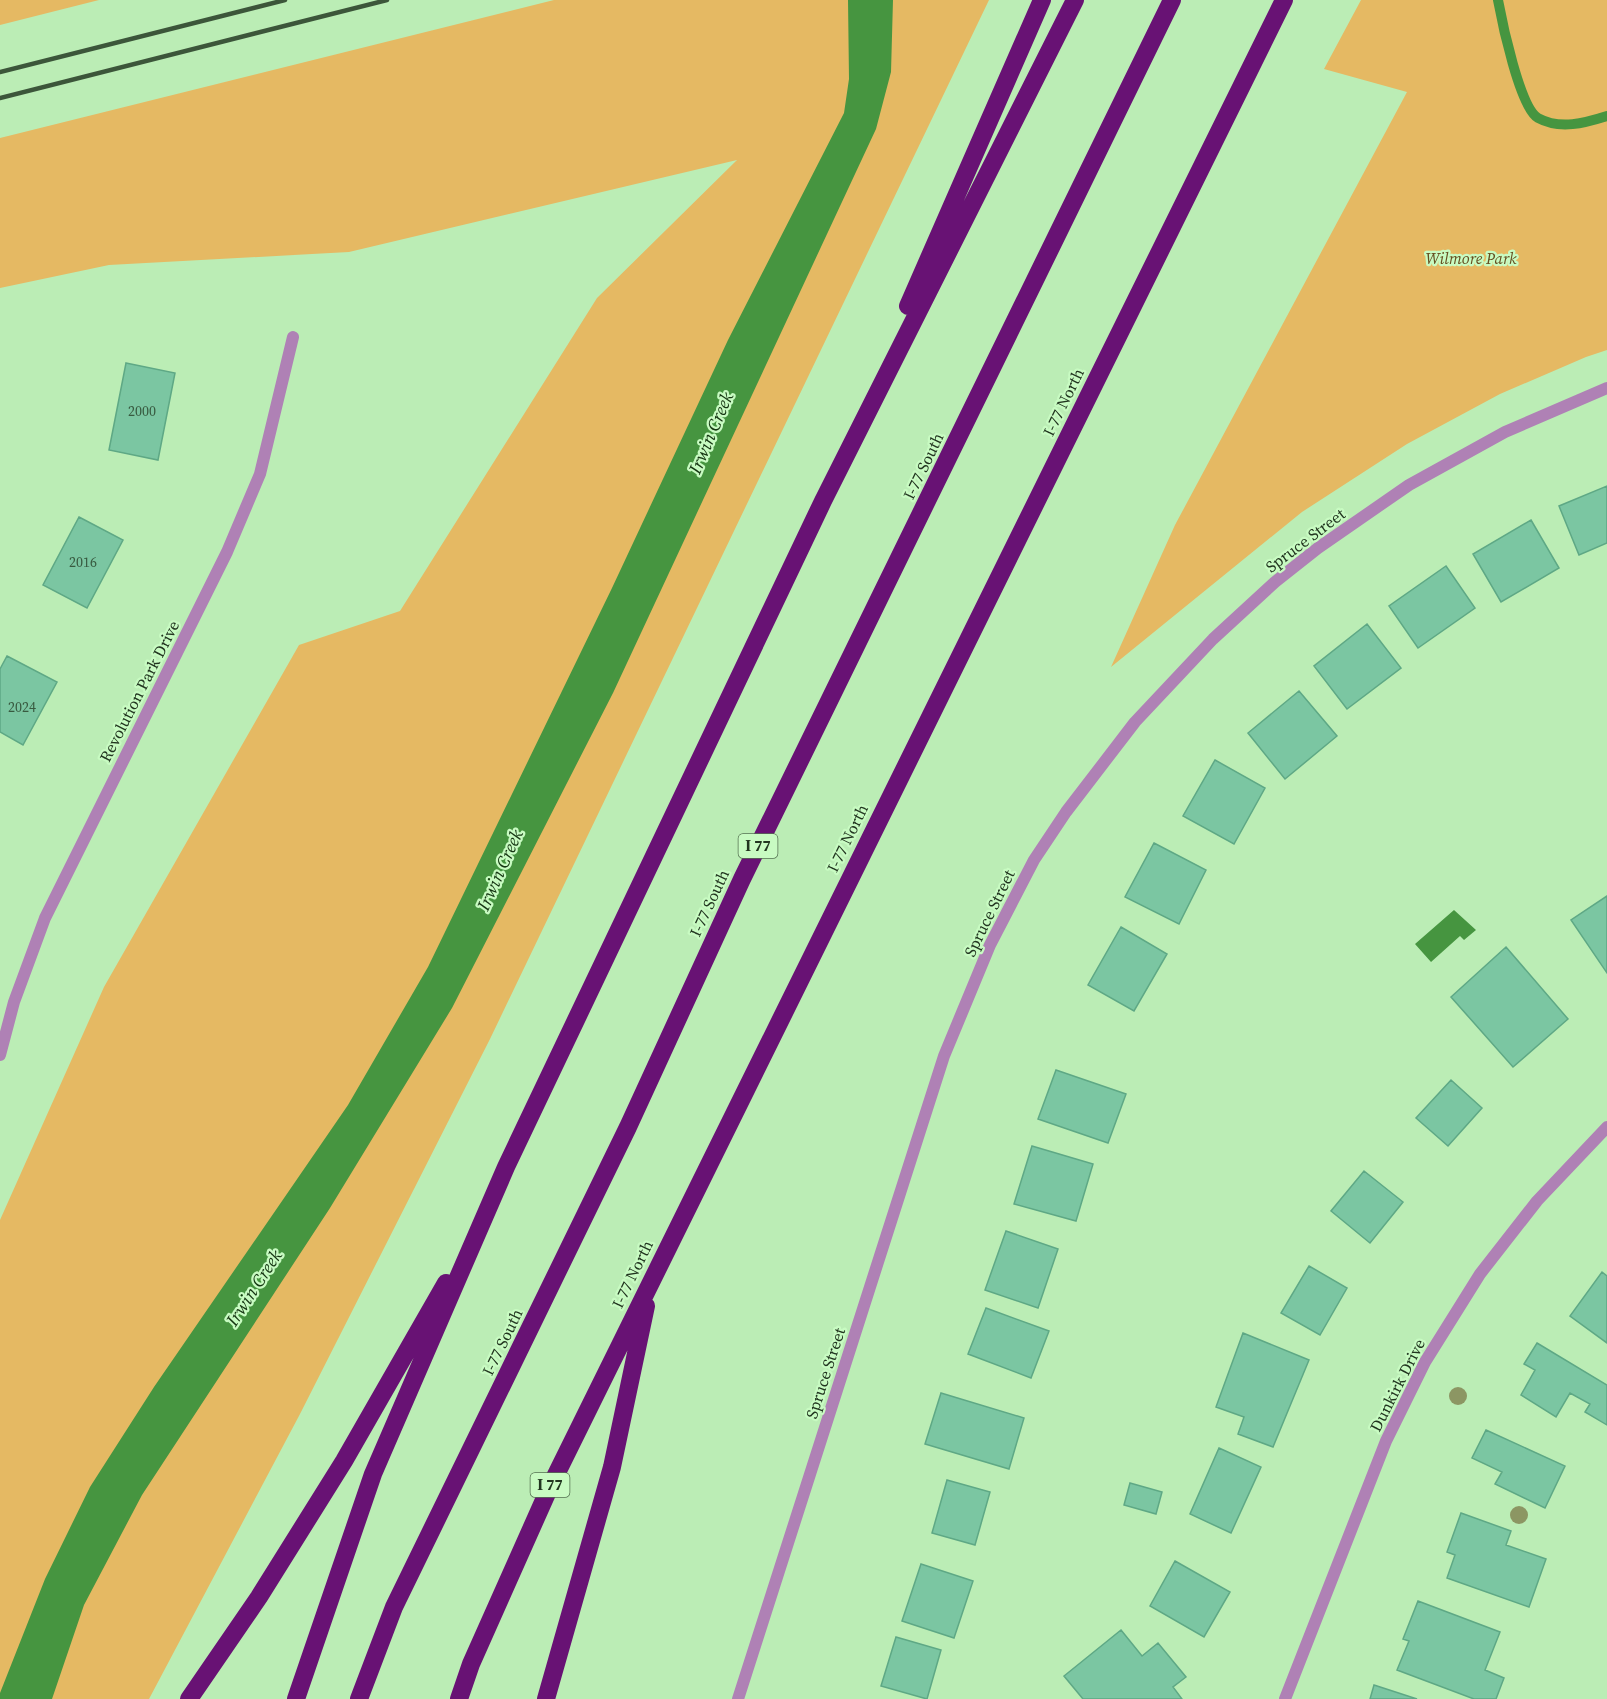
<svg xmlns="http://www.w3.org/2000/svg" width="1607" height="1699" viewBox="0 0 1607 1699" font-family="'Source Serif 4',serif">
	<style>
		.green { fill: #e5b963 }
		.water { fill: #469540 }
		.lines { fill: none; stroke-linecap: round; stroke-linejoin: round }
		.stream { stroke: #469540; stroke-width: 10 }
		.building { fill: #7bc6a2; stroke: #5ea885; stroke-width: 1.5 }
		.street { stroke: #af81b5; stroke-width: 12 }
		.highway { stroke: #681274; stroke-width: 18 }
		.rail { stroke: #3c563a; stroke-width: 4.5 }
		.tree { fill: #8c9663 }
		.labels { text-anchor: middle; stroke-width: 4.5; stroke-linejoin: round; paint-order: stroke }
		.number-label { font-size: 14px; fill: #385a40 }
		.shield { fill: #c8fbc2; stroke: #547151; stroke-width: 1.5 }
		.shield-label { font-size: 15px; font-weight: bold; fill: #223620 }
		.park-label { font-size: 16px; font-style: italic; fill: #654e20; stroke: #c8fbc2 }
		.street-label { font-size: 16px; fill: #223620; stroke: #c8fbc2 }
		.water-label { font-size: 18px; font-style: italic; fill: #153512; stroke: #c8fbc2 }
	</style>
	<rect width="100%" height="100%" fill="#bbedb5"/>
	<path class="green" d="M0 0H99L0 25Z
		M554 0H989L490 1039 300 1414 149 1699H0V1220L104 987 299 645 400 611 597 298 737 160 349 252 109 265 0 288V138Z
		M1361 0H1607V350L1586 357 1500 394 1407 444 1302 512 1111 667 1175 525 1407 92 1324 69Z"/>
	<path class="water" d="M848 0H893L891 72 876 129 613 693 452 1008 330 1208 142 1495 84 1605 52 1699H0V1693L45 1579 90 1487 154 1387 348 1105 428 967 612 588 728 340 844 113 849 79Z
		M1454 910 1476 930 1464 940 1460 936 1431 962 1415 944Z"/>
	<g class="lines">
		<path class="stream" d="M1498 0C1502 22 1520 108 1538 118 1560 130 1585 123 1607 116"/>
	</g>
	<path class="building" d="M126 363 175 373 158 460 109 450Z
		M1607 486V543L1579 555 1559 506Z
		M79 517 123 540 87 608 43 585Z
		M1531 520 1559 568 1501 602 1473 554Z
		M1446 566 1475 608 1418 648 1389 606Z
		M1367 624 1401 668 1347 709 1314 666Z
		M7 656 57 682 23 745 0 732V669Z
		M1299 691 1337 736 1285 779 1248 733Z
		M1215 760 1265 788 1234 844 1183 816Z
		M1154 843 1206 870 1179 924 1125 897Z
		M1607 896V973L1571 920Z
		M1121 927 1167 954 1134 1011 1088 985Z
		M1506 947 1568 1019 1513 1067 1451 997Z
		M1056 1070 1126 1094 1108 1143 1038 1119Z
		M1451 1080 1482 1108 1448 1146 1416 1118Z
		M1032 1146 1093 1164 1076 1221 1014 1204Z
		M1364 1171 1403 1202 1370 1243 1331 1211Z
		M1006 1231 1058 1249 1038 1308 985 1290Z
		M1309 1266 1347 1288 1320 1335 1281 1313Z
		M1602 1272 1607 1276V1343L1570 1316Z
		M986 1308 1049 1331 1031 1378 968 1354Z
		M1243 1333 1309 1360 1273 1447 1238 1434 1244 1417 1216 1407Z
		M1537 1343 1607 1385V1425L1585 1412 1590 1404 1570 1393 1556 1417 1521 1395 1535 1370 1524 1364Z
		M941 1393 1024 1418 1009 1469 925 1444Z
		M1486 1430 1565 1466 1545 1508 1495 1484 1502 1472 1472 1458Z
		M1219 1448 1261 1467 1231 1533 1190 1514Z
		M947 1480 990 1492 975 1545 932 1533Z
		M1130 1483 1162 1492 1156 1514 1124 1505Z
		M1461 1513 1511 1531 1506 1545 1546 1559 1529 1607 1447 1578 1455 1555 1447 1552Z
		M1175 1561 1230 1592 1204 1637 1150 1606Z
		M921 1564 973 1581 954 1638 902 1621Z
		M1418 1601 1500 1632 1485 1670 1504 1678 1496 1699H1474L1397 1670 1409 1641 1403 1639Z
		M1121 1630 1142 1656 1158 1643 1186 1677 1173 1687 1182 1699H1083L1064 1676Z
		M896 1637 941 1650 927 1699 881 1686Z
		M1374 1685 1417 1699H1370Z"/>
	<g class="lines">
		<path class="street" d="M0 1055 14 1002 45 918 227 552 260 474 293 337
			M738 1699 944 1056 990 945 1034 860 1066 812 1135 722 1213 639 1275 582 1318 548 1409 485 1505 432 1607 388
			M1285 1699 1386 1441 1425 1362 1480 1274 1537 1201 1607 1127"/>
		<path class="highway" d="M908 306 1042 0
			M189 1699 259 1597 344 1461 446 1283
			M296 1699 373 1474 506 1167 823 501 1075 0
			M359 1699 394 1607 628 1127 742 879 1172 0
			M459 1699 471 1664 548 1491 1284 0
			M546 1699 612 1467 646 1306"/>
		<path class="rail" d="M0 72 285 0
			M0 98 387 0"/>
	</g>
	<g class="tree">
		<circle cx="1458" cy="1396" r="9"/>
		<circle cx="1519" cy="1515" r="9"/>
	</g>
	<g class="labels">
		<g class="number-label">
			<text x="142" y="416">2000</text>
			<text x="83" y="567">2016</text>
			<text x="22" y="712">2024</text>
		</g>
		<g class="shield">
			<rect x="738.5" y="834" width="39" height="24" rx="4.5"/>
			<rect x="530.5" y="1473" width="39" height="24" rx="4.5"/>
		</g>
		<g class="shield-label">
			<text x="758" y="851">I 77</text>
			<text x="550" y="1490">I 77</text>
		</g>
		<g class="park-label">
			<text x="1471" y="264">Wilmore Park</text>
		</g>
		<g class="street-label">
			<text transform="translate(1063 402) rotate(-64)" y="6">I-77 North</text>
			<text transform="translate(923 466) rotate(-64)" y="6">I-77 South</text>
			<text transform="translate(1305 540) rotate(-37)" y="6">Spruce Street</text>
			<text transform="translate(139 691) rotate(-63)" y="6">Revolution Park Drive</text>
			<text transform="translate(847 838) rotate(-64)" y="6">I-77 North</text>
			<text transform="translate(709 903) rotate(-65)" y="6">I-77 South</text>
			<text transform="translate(989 913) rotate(-64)" y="6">Spruce Street</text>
			<text transform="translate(632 1274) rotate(-64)" y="6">I-77 North</text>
			<text transform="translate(502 1342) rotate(-64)" y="6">I-77 South</text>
			<text transform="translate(825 1373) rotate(-72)" y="6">Spruce Street</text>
			<text transform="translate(1397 1385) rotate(-63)" y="6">Dunkirk Drive</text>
		</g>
		<g class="water-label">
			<text transform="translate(711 433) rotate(-67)" y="6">Irwin Creek</text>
			<text transform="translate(500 870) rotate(-66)" y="6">Irwin Creek</text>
			<text transform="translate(254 1288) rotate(-57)" y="6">Irwin Creek</text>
		</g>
	</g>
</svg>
